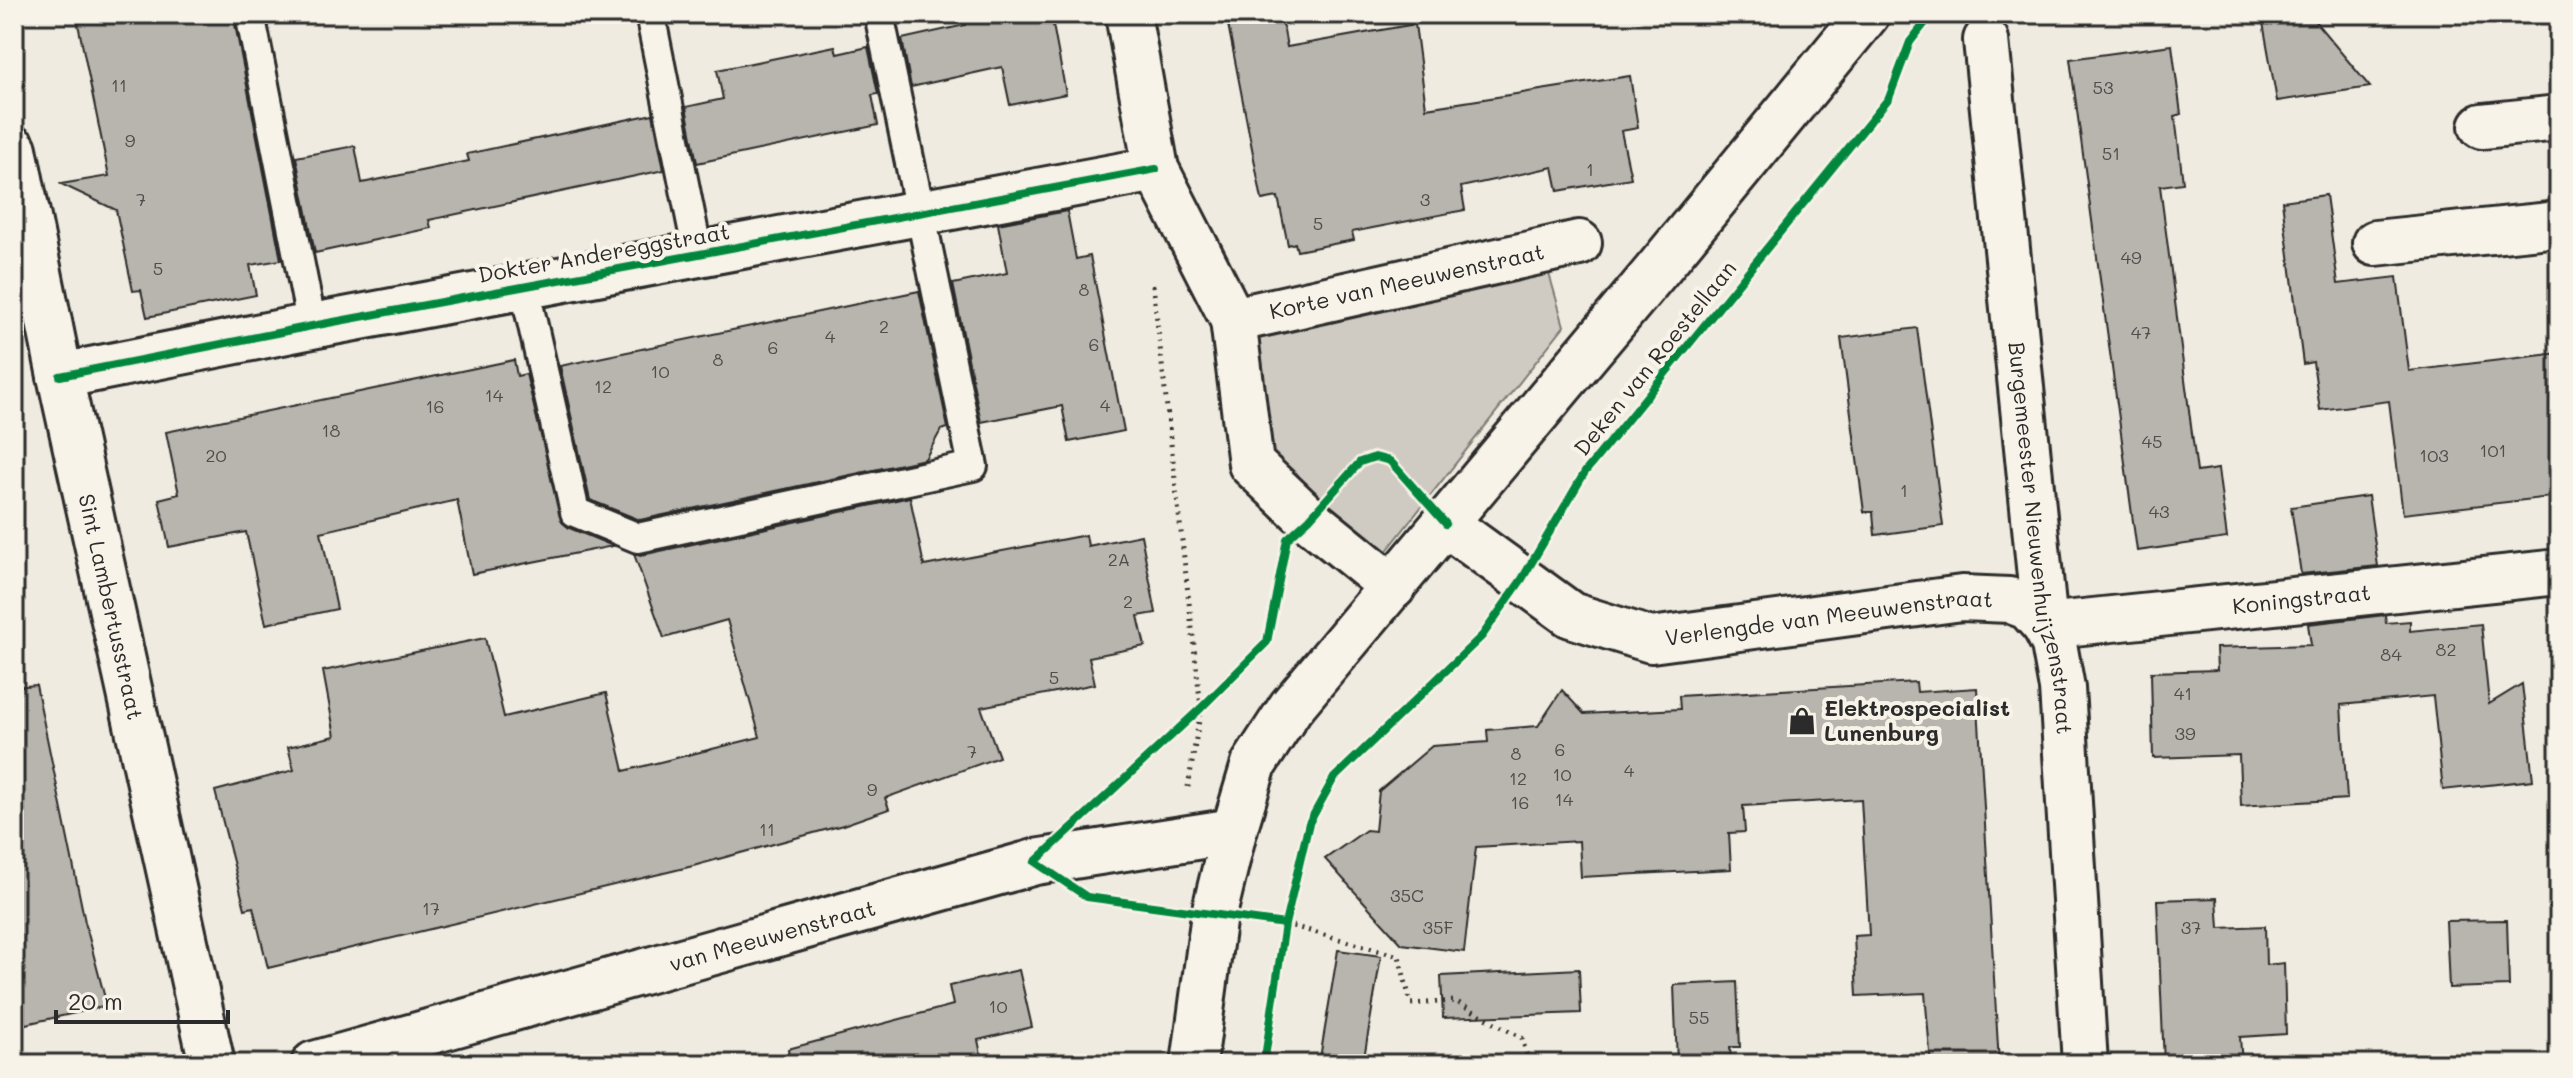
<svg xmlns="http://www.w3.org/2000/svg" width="2573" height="1078" viewBox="0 0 2573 1078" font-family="Mali,sans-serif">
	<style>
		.green { fill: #cfcbc2; stroke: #7d7b76; stroke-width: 2 }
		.building { fill: #b8b5ae; stroke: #2b2b2b; stroke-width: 2 }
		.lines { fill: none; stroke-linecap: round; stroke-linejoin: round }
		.service-casing { stroke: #2b2b2b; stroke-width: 34 }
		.minor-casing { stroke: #2b2b2b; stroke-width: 50 }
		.secondary-casing { stroke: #2b2b2b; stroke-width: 50 }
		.path { stroke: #2b2b2b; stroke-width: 5; stroke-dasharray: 2 6; stroke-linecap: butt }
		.service { stroke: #f7f3e8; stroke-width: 28 }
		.minor { stroke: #f7f3e8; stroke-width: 44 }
		.secondary { stroke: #f7f3e8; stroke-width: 44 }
		.cycleway-casing { stroke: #f7f3e8; stroke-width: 13 }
		.cycleway { stroke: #00873e; stroke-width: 8 }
		.labels { text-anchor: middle; stroke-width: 8; stroke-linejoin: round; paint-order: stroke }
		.number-label { font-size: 18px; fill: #4e4e4c }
		.street-label { font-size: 22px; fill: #2b2b2b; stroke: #f7f3e8 }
		.poi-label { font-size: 22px; font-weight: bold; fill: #2b2b2b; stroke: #f7f3e8; text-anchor: start }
	</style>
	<rect width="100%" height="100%" fill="#efebe0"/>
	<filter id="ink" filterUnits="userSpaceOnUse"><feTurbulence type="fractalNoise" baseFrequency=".0125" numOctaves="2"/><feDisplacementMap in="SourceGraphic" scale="16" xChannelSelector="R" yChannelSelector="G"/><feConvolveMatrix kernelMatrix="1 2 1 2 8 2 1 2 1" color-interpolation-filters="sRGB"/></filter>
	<g filter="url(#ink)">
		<path class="green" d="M1548 270 1564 326 1370 572 1285 513 1248 377 1252 338Z"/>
		<path class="building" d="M76 14H233L281 260 250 265 256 295 147 317 141 290 133 291 116 210 61 184 109 176Z
			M963 14H1051L1066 94 1010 105 1002 67 911 87 902 39 965 25Z
			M1226 14H1281L1287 47 1415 24 1426 108 1630 76 1638 128 1621 131 1631 178 1558 191 1553 167 1461 187 1465 210 1352 232 1354 240 1297 251 1295 243 1288 245 1278 197 1262 200Z
			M2290 14H2309L2370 87 2277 101 2262 17Z
			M2172 45 2181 114 2175 116 2183 183 2160 186 2197 472 2218 469 2227 538 2137 551 2070 59Z
			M835 46 837 54 868 47 878 94 872 95 878 125 697 163 686 107 723 99 717 70Z
			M653 114 664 170 429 220 431 228 315 253 296 157 355 146 362 183 469 161 467 154Z
			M2326 195 2338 284 2397 277 2409 371 2559 353V496L2403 514 2389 401 2320 410 2313 362 2303 364 2282 201Z
			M1067 211 1076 259 1090 256 1124 431 1069 442 1062 406 981 422 953 284 1007 273 998 224Z
			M919 291 948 428 941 430 925 459 640 520 590 500 560 366Z
			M1917 328 1943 526 1875 535 1873 512H1864L1841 338Z
			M514 360 517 376 526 374 562 522 569 528 613 546 472 574 457 500 321 532 337 609 266 624 246 532 169 547 159 499 179 494 166 432Z
			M2368 496 2378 566 2301 574 2291 507Z
			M910 497 924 566 1086 535 1088 546 1141 535 1156 613 1138 616 1145 646 1089 657 1095 684 981 707 999 757 885 798 889 809 843 825 693 866 268 968 253 907 245 909 215 791 294 770 288 747 335 736 323 671 485 638 504 717 606 693 624 771 760 737 727 620 664 638 634 554 642 555Z
			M2385 615 2386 623 2410 621V631L2481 624 2489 704 2522 684 2533 780 2443 790 2433 696 2341 705 2347 799 2241 806 2239 755 2153 758 2151 672 2217 670 2216 648 2311 645 2308 624Z
			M1916 682 1917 692 1977 688 1999 1064H1931L1925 993 1857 996 1854 936 1869 935 1861 799 1743 806 1745 832 1729 833 1731 869 1581 877 1579 841 1476 847 1464 952 1402 944 1325 859 1366 830 1375 831 1379 791 1432 746 1488 742 1487 730 1538 726 1562 690 1584 714 1680 709 1679 696Z
			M36 685 85 922 107 1006 21 1025 14 996V687Z
			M2217 898 2219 928 2265 926 2266 965 2284 963 2286 1034 2240 1037 2242 1064H2164L2157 900Z
			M2507 920 2509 986 2449 988 2446 921Z
			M1338 950 1381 956 1363 1064H1319Z
			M1579 969 1581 1013 1443 1018 1441 976Z
			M1019 970 1032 1027 978 1040 983 1064H790L788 1049 953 1005 949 986Z
			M1737 982 1740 1047H1730L1731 1064H1677L1674 985Z"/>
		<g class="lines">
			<defs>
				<path id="service" d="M250 14 312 326
					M650 14 698 254
					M524 286 575 512 638 538 973 466 879 14"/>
				<g id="minor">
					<path d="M1128 14 1156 169 1233 320 1251 464 1309 519 1393 587"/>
					<path id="s1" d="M1986 40 2045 626 2054 644 2062 688 2085 1064"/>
					<path d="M2482 126 2559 118"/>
					<path id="s2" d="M14 149 60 376 212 1064"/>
					<path d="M2375 243 2559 224"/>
					<path id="s3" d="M1233 320 1579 243"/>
					<path d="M60 376 312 326 1156 169"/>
					<path id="s4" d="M1446 524 1571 615 1651 640 1962 598 2009 600 2028 607 2045 626"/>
					<path id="s5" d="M2045 626 2559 572"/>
					<path id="s6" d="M314 1064 1035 862 1234 831"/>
				</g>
				<path id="secondary" d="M1194 1064 1214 914 1234 831 1254 764 1291 707 1657 270 1867 14"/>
			</defs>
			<use href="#service" class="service-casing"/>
			<use href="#minor" class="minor-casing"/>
			<use href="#secondary" class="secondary-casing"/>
			<path class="path" d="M1153 285 1201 708 1188 787
				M1285 924 1399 956 1411 1004 1455 1001 1522 1038 1529 1064"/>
			<use href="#service" class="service"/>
			<use href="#minor" class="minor"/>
			<use href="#secondary" class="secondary"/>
			<defs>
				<path id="cycleway" d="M60 376 312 326 1156 169
					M1285 924 1087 897 1035 862 1201 708 1267 642 1287 539 1309 519 1360 462 1375 457 1390 461 1446 524
					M1264 1064 1285 924 1309 823 1334 778 1482 636 1522 579 1585 472 1889 98 1910 42 1932 14"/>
			</defs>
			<use href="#cycleway" class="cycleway-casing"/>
			<use href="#cycleway" class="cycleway"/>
		</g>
	</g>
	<defs>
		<symbol id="shop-bare" viewBox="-9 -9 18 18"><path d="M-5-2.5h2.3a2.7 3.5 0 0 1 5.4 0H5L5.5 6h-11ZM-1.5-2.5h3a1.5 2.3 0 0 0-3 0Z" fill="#2b2b2b" stroke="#f7f3e8" stroke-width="2.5" paint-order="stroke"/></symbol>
	</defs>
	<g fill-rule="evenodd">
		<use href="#shop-bare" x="1782" y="701" width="40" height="40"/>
	</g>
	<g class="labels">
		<g class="number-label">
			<text x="119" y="92">11</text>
			<text x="2103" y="94">53</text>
			<text x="130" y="147">9</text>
			<text x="2111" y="160">51</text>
			<text x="1590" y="176">1</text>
			<text x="141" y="206">7</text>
			<text x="1425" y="206">3</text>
			<text x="1318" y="230">5</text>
			<text x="2131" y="264">49</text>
			<text x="158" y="275">5</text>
			<text x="1084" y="296">8</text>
			<text x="884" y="333">2</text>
			<text x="2141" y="339">47</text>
			<text x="830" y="343">4</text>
			<text x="1094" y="351">6</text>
			<text x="773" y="354">6</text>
			<text x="718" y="366">8</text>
			<text x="660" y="378">10</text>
			<text x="603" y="393">12</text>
			<text x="494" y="402">14</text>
			<text x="1105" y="412">4</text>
			<text x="435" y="413">16</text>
			<text x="331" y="437">18</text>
			<text x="2152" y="448">45</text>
			<text x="2493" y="457">101</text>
			<text x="216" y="462">20</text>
			<text x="2434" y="462">103</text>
			<text x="1904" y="497">1</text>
			<text x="2159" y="518">43</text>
			<text x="1119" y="566">2A</text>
			<text x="1128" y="608">2</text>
			<text x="2446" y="656">82</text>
			<text x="2391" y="661">84</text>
			<text x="1054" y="684">5</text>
			<text x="2183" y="700">41</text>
			<text x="2185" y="740">39</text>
			<text x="1560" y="756">6</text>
			<text x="972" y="758">7</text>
			<text x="1516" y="760">8</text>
			<text x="1629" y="777">4</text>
			<text x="1562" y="781">10</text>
			<text x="1518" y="785">12</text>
			<text x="872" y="796">9</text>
			<text x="1564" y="806">14</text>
			<text x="1520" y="809">16</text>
			<text x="767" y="836">11</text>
			<text x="1407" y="902">35C</text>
			<text x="431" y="915">17</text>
			<text x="1438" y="934">35F</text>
			<text x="2191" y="934">37</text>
			<text x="998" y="1013">10</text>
			<text x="1699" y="1024">55</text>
		</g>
		<g class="street-label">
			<text transform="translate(604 253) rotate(-10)" y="8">Dokter Andereggstraat</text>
			<text dy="8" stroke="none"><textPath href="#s3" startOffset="178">Korte van Meeuwenstraat</textPath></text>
			<text transform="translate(1655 358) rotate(-51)" y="8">Deken van Roestellaan</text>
			<text dy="8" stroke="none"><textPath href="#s1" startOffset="502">Burgemeester Nieuwenhuijzenstraat</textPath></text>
			<text dy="8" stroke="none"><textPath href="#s5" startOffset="258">Koningstraat</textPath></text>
			<text dy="8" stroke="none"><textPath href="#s2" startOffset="468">Sint Lambertusstraat</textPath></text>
			<text dy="8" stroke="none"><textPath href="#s4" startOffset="418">Verlengde van Meeuwenstraat</textPath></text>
			<text dy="8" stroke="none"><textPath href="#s6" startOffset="476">van Meeuwenstraat</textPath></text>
		</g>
		<g class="poi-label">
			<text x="1824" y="716">Elektrospecialist<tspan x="1824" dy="25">Lunenburg</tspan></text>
		</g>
	</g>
	<rect width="2573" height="1078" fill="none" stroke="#f7f3e8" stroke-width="48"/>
	<rect x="24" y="24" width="2525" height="1030" fill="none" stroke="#2b2b2b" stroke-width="3" filter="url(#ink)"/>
	<path d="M56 1010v12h172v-12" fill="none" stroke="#2b2b2b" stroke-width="4"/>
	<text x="68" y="1010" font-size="24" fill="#2b2b2b" stroke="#f7f3e8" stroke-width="6" paint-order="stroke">20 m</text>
</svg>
